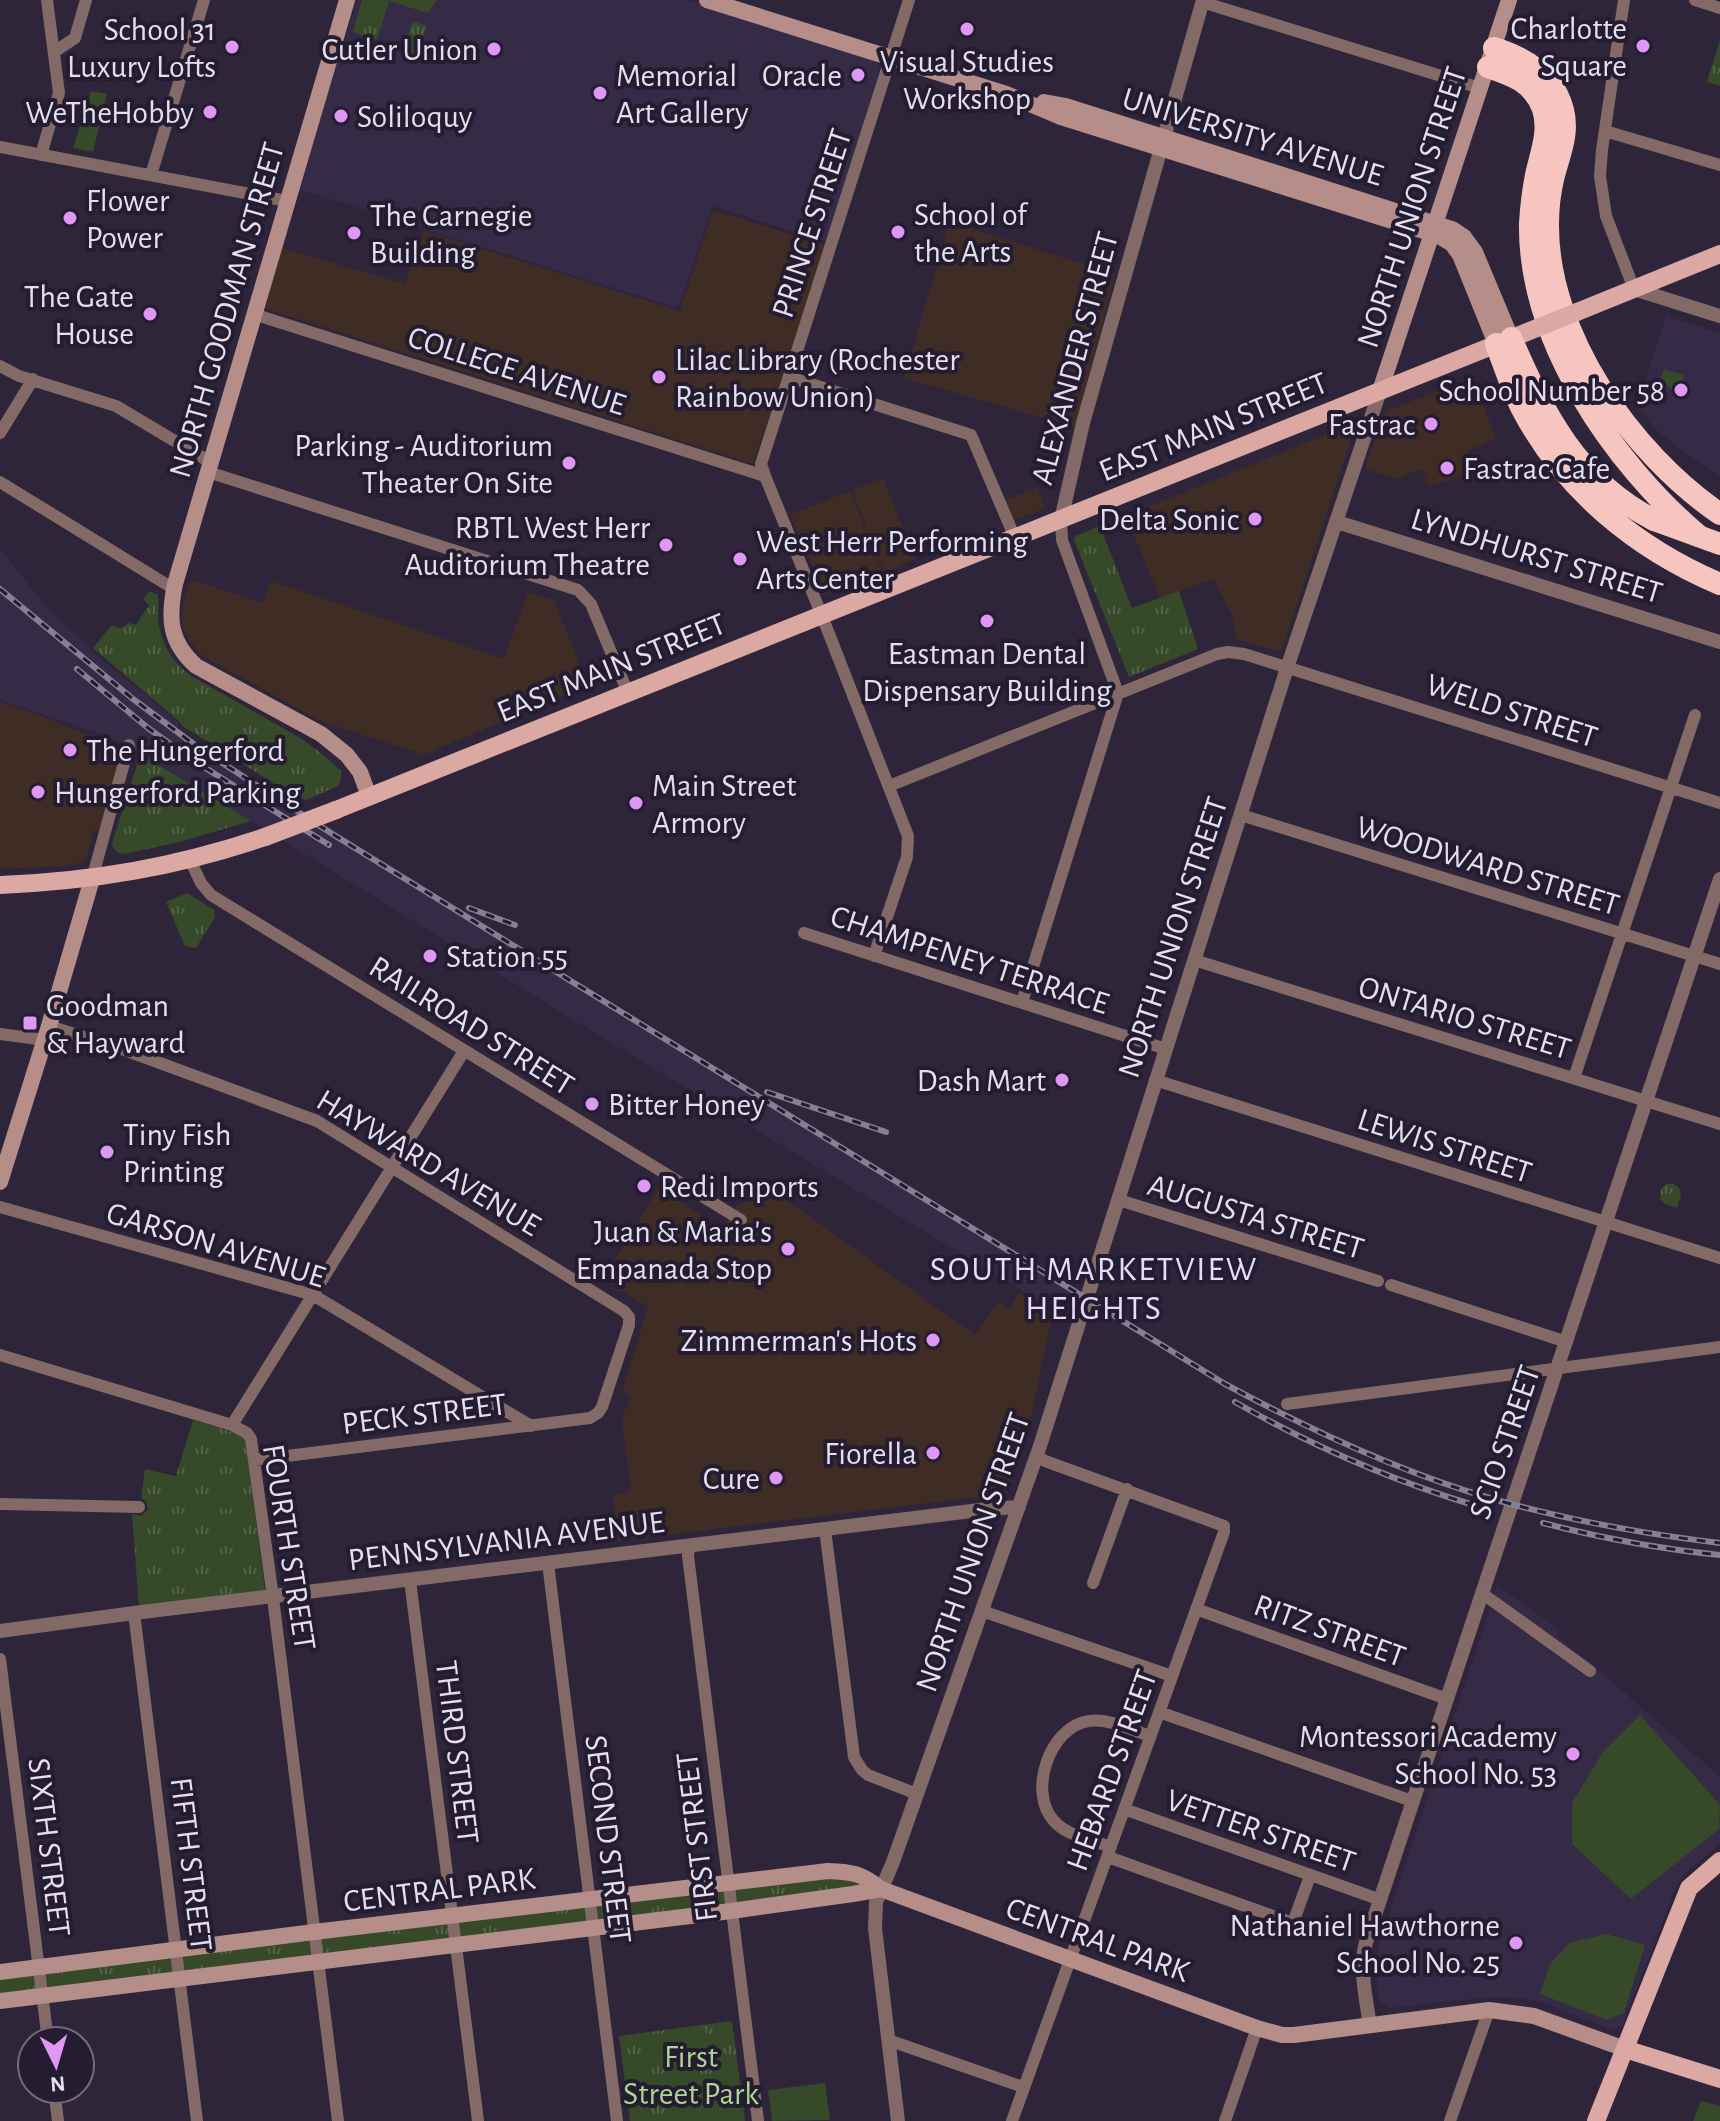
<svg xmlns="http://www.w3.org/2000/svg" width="1720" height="2121" viewBox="0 0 1720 2121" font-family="'Alegreya Sans',sans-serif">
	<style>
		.commercial { fill: #3f2d25 }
		.built { fill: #362b47 }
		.grass { fill: url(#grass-tufts) }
		.garden { fill: #364929 }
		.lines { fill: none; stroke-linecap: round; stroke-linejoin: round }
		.minor { stroke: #836a67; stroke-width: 12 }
		.tertiary { stroke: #836a67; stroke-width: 14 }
		.secondary { stroke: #b58d89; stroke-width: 16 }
		.primary { stroke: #dca8a3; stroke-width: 18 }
		.motorway { stroke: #f7c5c0; stroke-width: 22 }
		.rail-casing { stroke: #878092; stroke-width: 6 }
		.rail { stroke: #241c31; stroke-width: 3; stroke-dasharray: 9; stroke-linecap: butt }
		.primary-bridge { stroke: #dca8a3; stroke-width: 18 }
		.motorway-bridge { stroke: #f7c5c0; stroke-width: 22 }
		.poi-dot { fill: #de98f3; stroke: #241c31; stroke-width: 3 }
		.labels { text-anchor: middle; stroke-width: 8; stroke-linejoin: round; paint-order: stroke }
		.poi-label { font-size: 32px; fill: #e4dfed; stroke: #241c31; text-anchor: end }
		.street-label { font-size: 32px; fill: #e4dfed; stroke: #241c31 }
		.park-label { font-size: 32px; fill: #abd590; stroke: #241c31 }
		.neighbourhood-label { font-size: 34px; letter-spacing: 2px; fill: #e6dbf8; stroke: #241c31 }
	</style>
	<defs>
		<pattern id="grass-tufts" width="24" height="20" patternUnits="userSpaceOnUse" patternTransform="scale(2)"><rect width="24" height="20" fill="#364929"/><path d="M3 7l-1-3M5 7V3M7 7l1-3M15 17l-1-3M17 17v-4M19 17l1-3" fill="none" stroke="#536348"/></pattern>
	</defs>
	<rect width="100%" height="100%" fill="#2e253b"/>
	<path class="commercial" d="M713 210 826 245 753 464 264 308 282 248 405 284 424 231 680 311Z
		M950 222 1116 274 1075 427 904 378Z
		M1472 377 1496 439 1467 451 1473 471 1430 487 1421 469 1397 479 1365 469 1385 412Z
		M1347 426 1351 428 1353 433 1281 652 1236 639 1233 618 1214 579 1160 598 1126 516Z
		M883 478 915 559 884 572 852 490Z
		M1038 487 1045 508 1011 521 1003 501Z
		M850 491 883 573 825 595 790 515Z
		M191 580 263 603 271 581 504 659 528 592 554 600 588 686 418 757 416 752 325 723 206 658 196 650 182 627 183 603Z
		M0 702 37 714 123 750 99 831 94 830 86 861 68 866 0 869Z
		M658 1188 699 1213 707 1230 725 1224 737 1205 778 1194 975 1335 998 1302 1009 1309 1019 1293 1053 1311 1028 1431 1020 1433 1008 1465 1014 1474 1008 1493 618 1541 613 1495 631 1490 622 1419 630 1396 622 1393 648 1307 604 1279Z"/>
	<path class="built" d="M357 0H685L870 58 877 63 879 73 826 242 712 206 678 308 301 190 330 78 344 42Z
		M1666 316 1720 333V476L1673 444 1654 428 1638 405Z
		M0 549 49 609 99 657 180 724 175 731 1090 1301 1070 1319 585 1027 151 759 96 732 0 700Z
		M1497 1586 1560 1630 1557 1636 1601 1672 1720 1777V1844L1683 1875 1677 1885 1622 2026 1613 2030 1539 2001 1515 1997H1490L1388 2008 1379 2000 1375 1967 1378 1949Z"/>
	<path class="grass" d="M362 0H437L428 13 389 1 377 40 353 32Z
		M415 22 427 26 416 57 405 53 403 51 412 23Z
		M1720 40V86L1707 82Z
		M1664 369 1684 375 1680 391 1659 384Z
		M1100 526 1132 608 1179 591 1198 649 1129 677 1074 540 1076 536Z
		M149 591 158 595C159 602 158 608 158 615 159 641 172 663 193 677L302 739 322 754 341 771V779L338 786 306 800 281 788 181 725V723L93 648 112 625C119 630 123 628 129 623L136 625 149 605 143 599Z
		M143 759H149L251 821 179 842 124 854C117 853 113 850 112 843L138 762Z
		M187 893 214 910 215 917 196 948 185 946 166 902Z
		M1666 1184H1674L1679 1188 1681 1195 1677 1208 1665 1204 1660 1199 1661 1189Z
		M193 1420 245 1436 265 1590 263 1592 139 1608 132 1514 141 1516 148 1510 146 1501 141 1498 145 1469 176 1476Z
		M821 1876 850 1880 863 1886 0 1997V1977Z
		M732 2021 745 2121H630L619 2036Z"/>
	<path class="garden" d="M91 91 107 94 93 152 73 148Z
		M239 1486 242 1507 221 1510 219 1489Z
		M1640 1715 1720 1805 1719 1829 1631 1899 1572 1844V1803L1603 1752Z
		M1606 1934 1645 1945 1624 2013 1607 2020 1540 1994 1550 1964 1569 1943Z
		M705 2027 711 2066 687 2070 681 2031Z
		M728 2076 737 2083 743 2121H667L663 2083Z
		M825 2083 830 2120 772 2121 768 2090Z
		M1701 2101 1720 2106V2121H1693Z"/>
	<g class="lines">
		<path class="minor" d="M1624 0 1602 150 1600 176 1606 216 1634 289
			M1695 0 1720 8
			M1202 2 1480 88
			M54 52 75 38 86 0
			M1605 131 1720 165
			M0 147 287 201
			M41 155 59 93 47 0
			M151 175 204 0
			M253 314 765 476
			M0 366 19 376 116 406 210 462
			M789 377 971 435 1015 538
			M0 433 33 379
			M208 472 578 590 591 604 628 693
			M0 482 174 589
			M889 786 1217 654 1228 652 1244 654 1720 803
			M1241 815 1720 964
			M190 860 201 883 211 895 741 1220
			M92 879 129 745
			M804 933 1166 1049
			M874 956 907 857 908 836 822 616 765 476 761 464 909 0
			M1194 960 1720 1124
			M1022 1002 1118 693 1062 540 1061 520
			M49 1026 122 1049 317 1121 624 1311 629 1317V1325L602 1407 598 1413 590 1418 255 1460
			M0 1034 45 1040
			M1574 1078 1695 715
			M1155 1080 1720 1258
			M1119 1200 1378 1281
			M0 1207 313 1295 531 1426
			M1391 1285 1567 1342
			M0 1355 232 1425 247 1433 251 1439 272 1590 338 2121
			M1287 1404 1720 1347
			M232 1425 464 1051
			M0 1504 139 1507
			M825 1529 854 1757 862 1770 868 1775 917 1794
			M689 1546 688 1556 758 2121
			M548 1563 617 2121
			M410 1580 478 2121
			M1093 1583 1127 1489
			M1483 1594 1590 1671
			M1196 1609 1447 1699
			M982 1611 1172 1676
			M134 1613 197 2121
			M0 1659 48 2041
			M1159 1712 1412 1801
			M1124 1809 1381 1900
			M1111 1847C1092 1840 1067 1836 1054 1821 1027 1792 1050 1726 1089 1721 1109 1718 1131 1730 1150 1736
			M1108 1857 1293 1923 1310 1876
			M888 2040 1023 2087
			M54 2089 58 2121
			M1012 2121 1224 1532V1526L1045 1461 1036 1455
			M1225 2121 1257 2028
			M1450 2121 1489 2010"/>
		<path class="tertiary" d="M1634 289 1720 316
			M1061 520 1083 423 1203 0
			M1337 522 1720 642
			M0 1631 134 1613 825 1529 988 1509 1019 1507
			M1370 2026C1366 1998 1359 1970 1366 1942L1720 879
			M898 2121 875 1928 876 1902 893 1862 1040 1446 1287 668 1380 391"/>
		<path class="secondary" d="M347 0 175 584C168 618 169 642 196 666L321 734 347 755 360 772 369 796
			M707 0 1006 94 1061 117 1437 235 1452 244 1460 255 1496 344
			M1044 102 1066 106 1452 229 1464 237 1475 252 1511 338
			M1380 391 1509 0
			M0 1182 49 1026 92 879
			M0 1972 314 1932 828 1871C853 1872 861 1873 881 1889L1257 2028 1282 2035H1294L1489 2010 1534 2016 1625 2049
			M0 2001 731 1911 853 1894 881 1889"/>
		<path class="primary" d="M1577 312 1720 254
			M336 810 1537 328
			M0 885C94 881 176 867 265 837
			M1625 2049 1720 2079
			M1596 2121 1689 1888 1720 1861"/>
		<path class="motorway" d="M1494 48C1526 58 1554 75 1563 110 1569 133 1560 153 1554 175 1550 191 1548 207 1548 224 1547 334 1631 453 1720 514
			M1488 67C1512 75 1533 82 1543 109 1550 132 1541 152 1536 175 1533 190 1531 207 1530 223 1528 340 1613 463 1699 536
			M1511 338C1544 414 1577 480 1654 520
			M1496 344C1504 365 1511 387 1521 407 1563 489 1637 549 1720 584"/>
		<defs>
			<path id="rail" d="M0 589 133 699 199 748 334 835 1225 1384C1310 1430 1399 1472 1493 1499 1567 1520 1644 1534 1720 1543
				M77 669 148 728 191 759 329 845
				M469 908 515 925
				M767 1092 886 1132
				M1235 1402C1312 1446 1393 1481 1477 1506
				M1543 1523C1601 1538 1660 1549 1720 1555"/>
		</defs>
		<use href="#rail" class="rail-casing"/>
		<use href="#rail" class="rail"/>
		<path class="primary-bridge" d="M1537 328 1577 312
			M265 837 336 810"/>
		<path class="motorway-bridge" d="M1654 520 1720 544"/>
	</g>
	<g class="poi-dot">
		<circle cx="967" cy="29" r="8"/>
		<circle cx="1643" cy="46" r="8"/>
		<circle cx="232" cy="47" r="8"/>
		<circle cx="494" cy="49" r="8"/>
		<circle cx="858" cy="75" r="8"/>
		<circle cx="600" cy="93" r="8"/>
		<circle cx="210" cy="112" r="8"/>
		<circle cx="341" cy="116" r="8"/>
		<circle cx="70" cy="218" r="8"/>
		<circle cx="898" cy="232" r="8"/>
		<circle cx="354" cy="233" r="8"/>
		<circle cx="150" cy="314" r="8"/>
		<circle cx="659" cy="377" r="8"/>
		<circle cx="1681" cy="390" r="8"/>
		<circle cx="1431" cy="424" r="8"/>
		<circle cx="569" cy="463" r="8"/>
		<circle cx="1447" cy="468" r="8"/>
		<circle cx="1255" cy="519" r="8"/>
		<circle cx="666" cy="545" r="8"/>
		<circle cx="740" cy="559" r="8"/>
		<circle cx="987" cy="621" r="8"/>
		<circle cx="70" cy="750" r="8"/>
		<circle cx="38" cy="792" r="8"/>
		<circle cx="636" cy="803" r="8"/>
		<circle cx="430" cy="956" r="8"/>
		<rect x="22" y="1015" width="16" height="16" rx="4"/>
		<circle cx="1062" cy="1080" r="8"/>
		<circle cx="592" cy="1104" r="8"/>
		<circle cx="107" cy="1152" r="8"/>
		<circle cx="644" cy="1186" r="8"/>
		<circle cx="788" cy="1249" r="8"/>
		<circle cx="933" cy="1340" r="8"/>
		<circle cx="933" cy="1453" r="8"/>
		<circle cx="776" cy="1478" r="8"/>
		<circle cx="1573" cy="1754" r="8"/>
		<circle cx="1516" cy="1943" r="8"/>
	</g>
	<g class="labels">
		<g class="poi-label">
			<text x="1627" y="39">Charlotte<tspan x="1627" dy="37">Square</tspan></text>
			<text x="216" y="40">School 31<tspan x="216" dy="37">Luxury Lofts</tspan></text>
			<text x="478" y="60">Cutler Union</text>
			<text x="967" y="72" text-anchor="middle">Visual Studies<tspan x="967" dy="37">Workshop</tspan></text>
			<text x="616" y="86" text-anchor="start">Memorial<tspan x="616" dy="37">Art Gallery</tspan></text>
			<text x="842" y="86">Oracle</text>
			<text x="194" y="123">WeTheHobby</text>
			<text x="357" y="127" text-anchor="start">Soliloquy</text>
			<text x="86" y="211" text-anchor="start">Flower<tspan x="86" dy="37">Power</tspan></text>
			<text x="914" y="225" text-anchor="start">School of<tspan x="914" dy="37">the Arts</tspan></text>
			<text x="370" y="226" text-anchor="start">The Carnegie<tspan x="370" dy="37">Building</tspan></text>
			<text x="134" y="307">The Gate<tspan x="134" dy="37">House</tspan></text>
			<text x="675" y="370" text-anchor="start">Lilac Library (Rochester<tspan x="675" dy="37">Rainbow Union)</tspan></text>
			<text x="1665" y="401">School Number 58</text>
			<text x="1415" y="435">Fastrac</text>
			<text x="553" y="456">Parking - Auditorium<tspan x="553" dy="37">Theater On Site</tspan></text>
			<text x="1463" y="479" text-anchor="start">Fastrac Cafe</text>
			<text x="1239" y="530">Delta Sonic</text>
			<text x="650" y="538">RBTL West Herr<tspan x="650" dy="37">Auditorium Theatre</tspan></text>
			<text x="756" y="552" text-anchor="start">West Herr Performing<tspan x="756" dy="37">Arts Center</tspan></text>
			<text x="987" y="664" text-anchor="middle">Eastman Dental<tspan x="987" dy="37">Dispensary Building</tspan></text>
			<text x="86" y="761" text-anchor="start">The Hungerford</text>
			<text x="652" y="796" text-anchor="start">Main Street<tspan x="652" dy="37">Armory</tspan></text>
			<text x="54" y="803" text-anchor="start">Hungerford Parking</text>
			<text x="446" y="967" text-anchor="start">Station 55</text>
			<text x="46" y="1016" text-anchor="start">Goodman<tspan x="46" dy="37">&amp; Hayward</tspan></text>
			<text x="1046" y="1091">Dash Mart</text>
			<text x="608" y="1115" text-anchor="start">Bitter Honey</text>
			<text x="123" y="1145" text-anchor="start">Tiny Fish<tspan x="123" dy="37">Printing</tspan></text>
			<text x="660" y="1197" text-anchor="start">Redi Imports</text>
			<text x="772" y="1242">Juan &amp; Maria's<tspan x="772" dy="37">Empanada Stop</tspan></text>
			<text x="917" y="1351">Zimmerman's Hots</text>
			<text x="917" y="1464">Fiorella</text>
			<text x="760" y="1489">Cure</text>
			<text x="1557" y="1747">Montessori Academy<tspan x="1557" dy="37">School No. 53</tspan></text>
			<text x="1500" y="1936">Nathaniel Hawthorne<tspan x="1500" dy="37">School No. 25</tspan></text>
		</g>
		<g class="street-label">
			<text transform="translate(1253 136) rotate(17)" y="11">UNIVERSITY AVENUE</text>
			<text transform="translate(1411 207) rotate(-72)" y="11">NORTH UNION STREET</text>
			<text transform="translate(811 223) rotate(-72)" y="11">PRINCE STREET</text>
			<text transform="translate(226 310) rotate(-74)" y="11">NORTH GOODMAN STREET</text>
			<text transform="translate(1074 358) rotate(-75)" y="11">ALEXANDER STREET</text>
			<text transform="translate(517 370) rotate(18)" y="11">COLLEGE AVENUE</text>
			<text transform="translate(1213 426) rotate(-22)" y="11">EAST MAIN STREET</text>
			<text transform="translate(1537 555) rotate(17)" y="11">LYNDHURST STREET</text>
			<text transform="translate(611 667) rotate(-22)" y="11">EAST MAIN STREET</text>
			<text transform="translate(1512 710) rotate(18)" y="11">WELD STREET</text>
			<text transform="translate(1488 865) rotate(17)" y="11">WOODWARD STREET</text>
			<text transform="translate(1172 937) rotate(-72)" y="11">NORTH UNION STREET</text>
			<text transform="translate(970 959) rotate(18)" y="11">CHAMPENEY TERRACE</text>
			<text transform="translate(1465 1017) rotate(17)" y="11">ONTARIO STREET</text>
			<text transform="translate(472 1025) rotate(32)" y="11">RAILROAD STREET</text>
			<text transform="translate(1445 1145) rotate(18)" y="11">LEWIS STREET</text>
			<text transform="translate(429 1162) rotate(31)" y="11">HAYWARD AVENUE</text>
			<text transform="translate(1256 1216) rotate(17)" y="11">AUGUSTA STREET</text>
			<text transform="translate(216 1244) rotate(17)" y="11">GARSON AVENUE</text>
			<text transform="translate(424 1413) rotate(-7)" y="11">PECK STREET</text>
			<text transform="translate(1504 1442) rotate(-71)" y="11">SCIO STREET</text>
			<text transform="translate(506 1540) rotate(-7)" y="11">PENNSYLVANIA AVENUE</text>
			<text transform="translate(290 1547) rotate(81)" y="11">FOURTH STREET</text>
			<text transform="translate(972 1552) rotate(-71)" y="11">NORTH UNION STREET</text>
			<text transform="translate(1330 1630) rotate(20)" y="11">RITZ STREET</text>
			<text transform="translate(458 1752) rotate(83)" y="11">THIRD STREET</text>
			<text transform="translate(1111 1770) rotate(-70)" y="11">HEBARD STREET</text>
			<text transform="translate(1261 1830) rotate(19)" y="11">VETTER STREET</text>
			<text transform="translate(696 1837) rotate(-97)" y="11">FIRST STREET</text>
			<text transform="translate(609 1839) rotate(83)" y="11">SECOND STREET</text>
			<text transform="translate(50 1847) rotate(83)" y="11">SIXTH STREET</text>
			<text transform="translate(192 1864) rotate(83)" y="11">FIFTH STREET</text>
			<text transform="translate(439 1889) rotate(-7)" y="11">CENTRAL PARK</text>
			<text transform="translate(1098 1939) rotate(20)" y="11">CENTRAL PARK</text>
		</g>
		<g class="park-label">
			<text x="691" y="2067">First<tspan x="691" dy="37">Street Park</tspan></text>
		</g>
		<g class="neighbourhood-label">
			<text x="1094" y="1280">SOUTH MARKETVIEW<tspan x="1094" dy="39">HEIGHTS</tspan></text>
		</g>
	</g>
	<g transform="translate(56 2065) rotate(175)"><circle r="38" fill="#241c31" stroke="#716a7c" stroke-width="2"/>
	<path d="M0-6L14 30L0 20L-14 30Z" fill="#de98f3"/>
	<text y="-12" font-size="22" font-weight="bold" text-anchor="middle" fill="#e4dfed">N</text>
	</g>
</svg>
